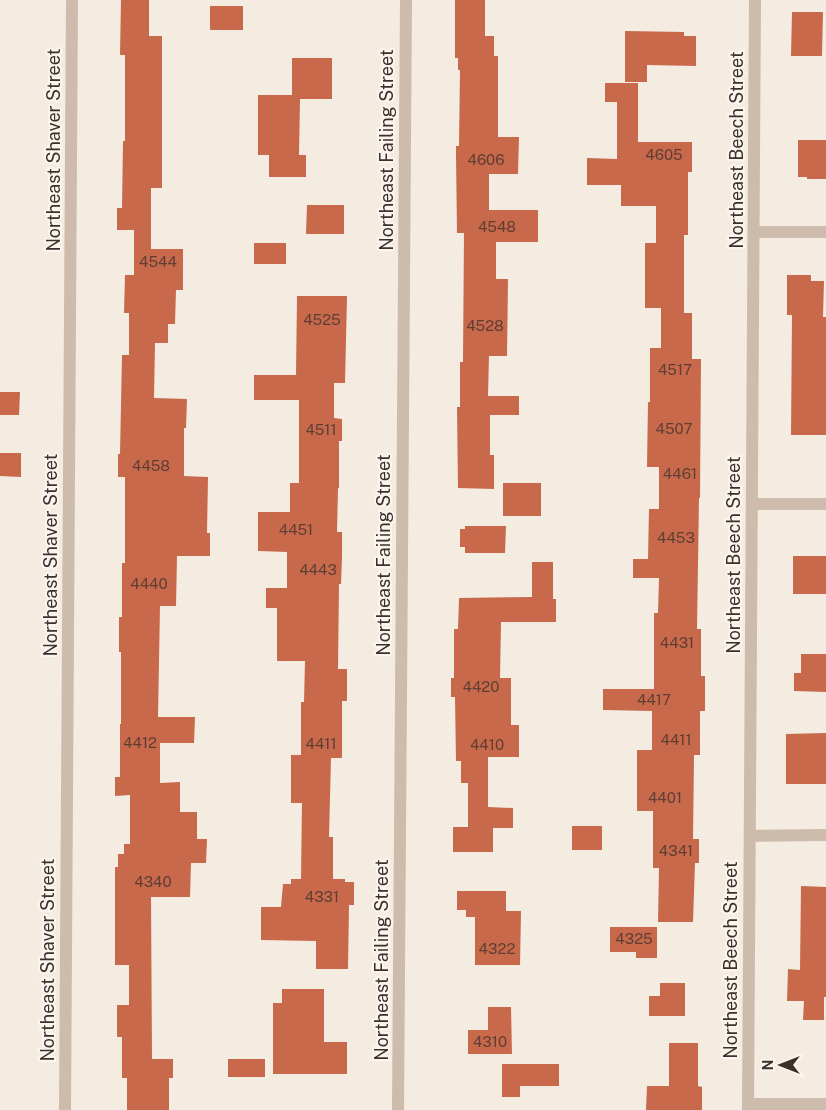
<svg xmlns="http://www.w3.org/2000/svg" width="826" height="1110" viewBox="0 0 826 1110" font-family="'Public Sans',sans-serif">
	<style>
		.building { fill: #c8694b }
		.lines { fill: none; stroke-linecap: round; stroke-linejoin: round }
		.minor { stroke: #cdbbac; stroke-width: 12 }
		.labels { text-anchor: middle; stroke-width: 4.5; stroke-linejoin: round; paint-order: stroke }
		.number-label { font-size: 15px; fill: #5e3e33 }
		.street-label { font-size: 18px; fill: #3b302b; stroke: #fbf5ee }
	</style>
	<rect width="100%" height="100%" fill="#f4ebe1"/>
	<path class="building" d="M121 0H149V36H162V188H151V249H183V290H176L175 324H168V343H155L154 398 187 399 186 428H184V476L208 477 207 533H210V556H177L176 606H160L158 717H195L194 743H160V783L180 782V812H197V839H207L206 863H191L190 897H151L152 1059H173V1078H169V1110H127V1078H122V1037H117V1005H129V965H115V867H118V854H124V844H130V795L115 796V777H120V724H121V652H119V617H122V563H125V477H118V454H120L122 355H129V313H124L125 275H134V230H117V208H122L123 141H125V55H120Z
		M455 0H485V36H494V56H498V137H519L518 174H489V210H538V242H496V279H508L507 356H489L488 396H519V415H490V455H494V489L458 488 457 407H460V362H463L464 233H457L456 155V146H459L460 70H458V58H455Z
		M210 6H243V30H210Z
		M792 12H823L822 56H791Z
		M625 31 684 32V36H696V66L647 65V82H625Z
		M292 58H332V99H300L299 155H306V177H269V155H258V95H292Z
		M605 83H638V142H692V172H688V235H684V313H692V359H701L700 498H699L697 629H701V676H705V711H700V755H694L693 839H699V863H695L693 922H658L659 868H653V811H637V750H652V711L603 710V689H654V613H658L659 578H633V559H648L649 509H659V467H647L648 402H650V348H661V308H645V243H656V206H621V185H587V158L617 159V102H605Z
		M798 140H826V179H807V177H798Z
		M307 205H344V234H306Z
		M254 243H286V264H254Z
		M787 275H811V281H824L823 317H826V435H791L792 315H787Z
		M297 296H347L345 383H334V418L342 419V441H339V488H338L337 532H342V557L341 584H339L338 669H347V701H342V758H331L329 837H333V879H345V882H354V905H349L348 969H316V941L261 940V907H281L283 884H291V879H301L302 803H291V755H301V702H304L305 661H277V608H266V588H287V552L258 551V512H290V483H299V400H254V375H296Z
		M0 392H20L19 415H0Z
		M0 453H21V477L0 476Z
		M503 483H541V516H503Z
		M465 526H506L505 553H465V547H460V529H465Z
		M793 556H826V594H793Z
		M532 562H553V599H556V622H501L500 678H511V725H519V757H488V807L513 808V828H493V852H453V827H468V783H461V761H456L455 697H451V678H454V629H458L459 598 532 597Z
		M801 654H826V692L794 691V673H801Z
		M826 733V784H786V734Z
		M572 826H602V850H572Z
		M801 886 826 887V997H824V1020H803L804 1001H787L788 969 800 970Z
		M457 891H506V911H521L520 965H475V917H466V910H457Z
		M610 927H657V958H636V952H610Z
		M660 983H685V1016H649V996H660Z
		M282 989H324V1042H347V1074H273V1003H282Z
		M488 1007H511L512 1054H468V1030H488Z
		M669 1043H698V1086L702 1087V1110H646L647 1086H669Z
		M228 1059H265V1077H228Z
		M502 1064H559V1086H520V1097H502Z"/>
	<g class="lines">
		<path class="minor" d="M754 232H826
			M752 504H826
			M750 836 826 835
			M748 1104H826
			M65 1110 72 0
			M398 1110 406 0
			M748 1110 755 0"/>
	</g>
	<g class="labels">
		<g class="number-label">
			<text x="664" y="160">4605</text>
			<text x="486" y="165">4606</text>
			<text x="497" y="232">4548</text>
			<text x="158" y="267">4544</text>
			<text x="322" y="325">4525</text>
			<text x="485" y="331">4528</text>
			<text x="675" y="375">4517</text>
			<text x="674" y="434">4507</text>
			<text x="321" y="435">4511</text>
			<text x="151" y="471">4458</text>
			<text x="680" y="479">4461</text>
			<text x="296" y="535">4451</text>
			<text x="676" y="543">4453</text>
			<text x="318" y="575">4443</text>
			<text x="149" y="589">4440</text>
			<text x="677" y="648">4431</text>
			<text x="481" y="692">4420</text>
			<text x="654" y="705">4417</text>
			<text x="676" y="745">4411</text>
			<text x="140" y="748">4412</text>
			<text x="321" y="749">4411</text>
			<text x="487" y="750">4410</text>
			<text x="665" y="803">4401</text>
			<text x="676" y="856">4341</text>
			<text x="153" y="887">4340</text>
			<text x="322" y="902">4331</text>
			<text x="634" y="944">4325</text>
			<text x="497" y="954">4322</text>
			<text x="490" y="1047">4310</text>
		</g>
		<g class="street-label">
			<text transform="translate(54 150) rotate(-90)" y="6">Northeast Shaver Street</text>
			<text transform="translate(387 150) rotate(-90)" y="6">Northeast Failing Street</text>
			<text transform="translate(737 150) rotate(-90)" y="6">Northeast Beech Street</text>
			<text transform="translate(51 555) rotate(-90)" y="6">Northeast Shaver Street</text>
			<text transform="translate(384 555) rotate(-90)" y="6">Northeast Failing Street</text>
			<text transform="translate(734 555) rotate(-90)" y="6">Northeast Beech Street</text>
			<text transform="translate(48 960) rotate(-90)" y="6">Northeast Shaver Street</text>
			<text transform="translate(382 960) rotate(-90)" y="6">Northeast Failing Street</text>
			<text transform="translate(731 960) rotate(-90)" y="6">Northeast Beech Street</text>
		</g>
	</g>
	<g transform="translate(781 1065) rotate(270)" stroke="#fbf5ee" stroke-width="4" paint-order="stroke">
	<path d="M0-4L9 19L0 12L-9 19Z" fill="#3b302b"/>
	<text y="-8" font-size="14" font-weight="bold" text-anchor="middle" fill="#3b302b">N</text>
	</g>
</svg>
